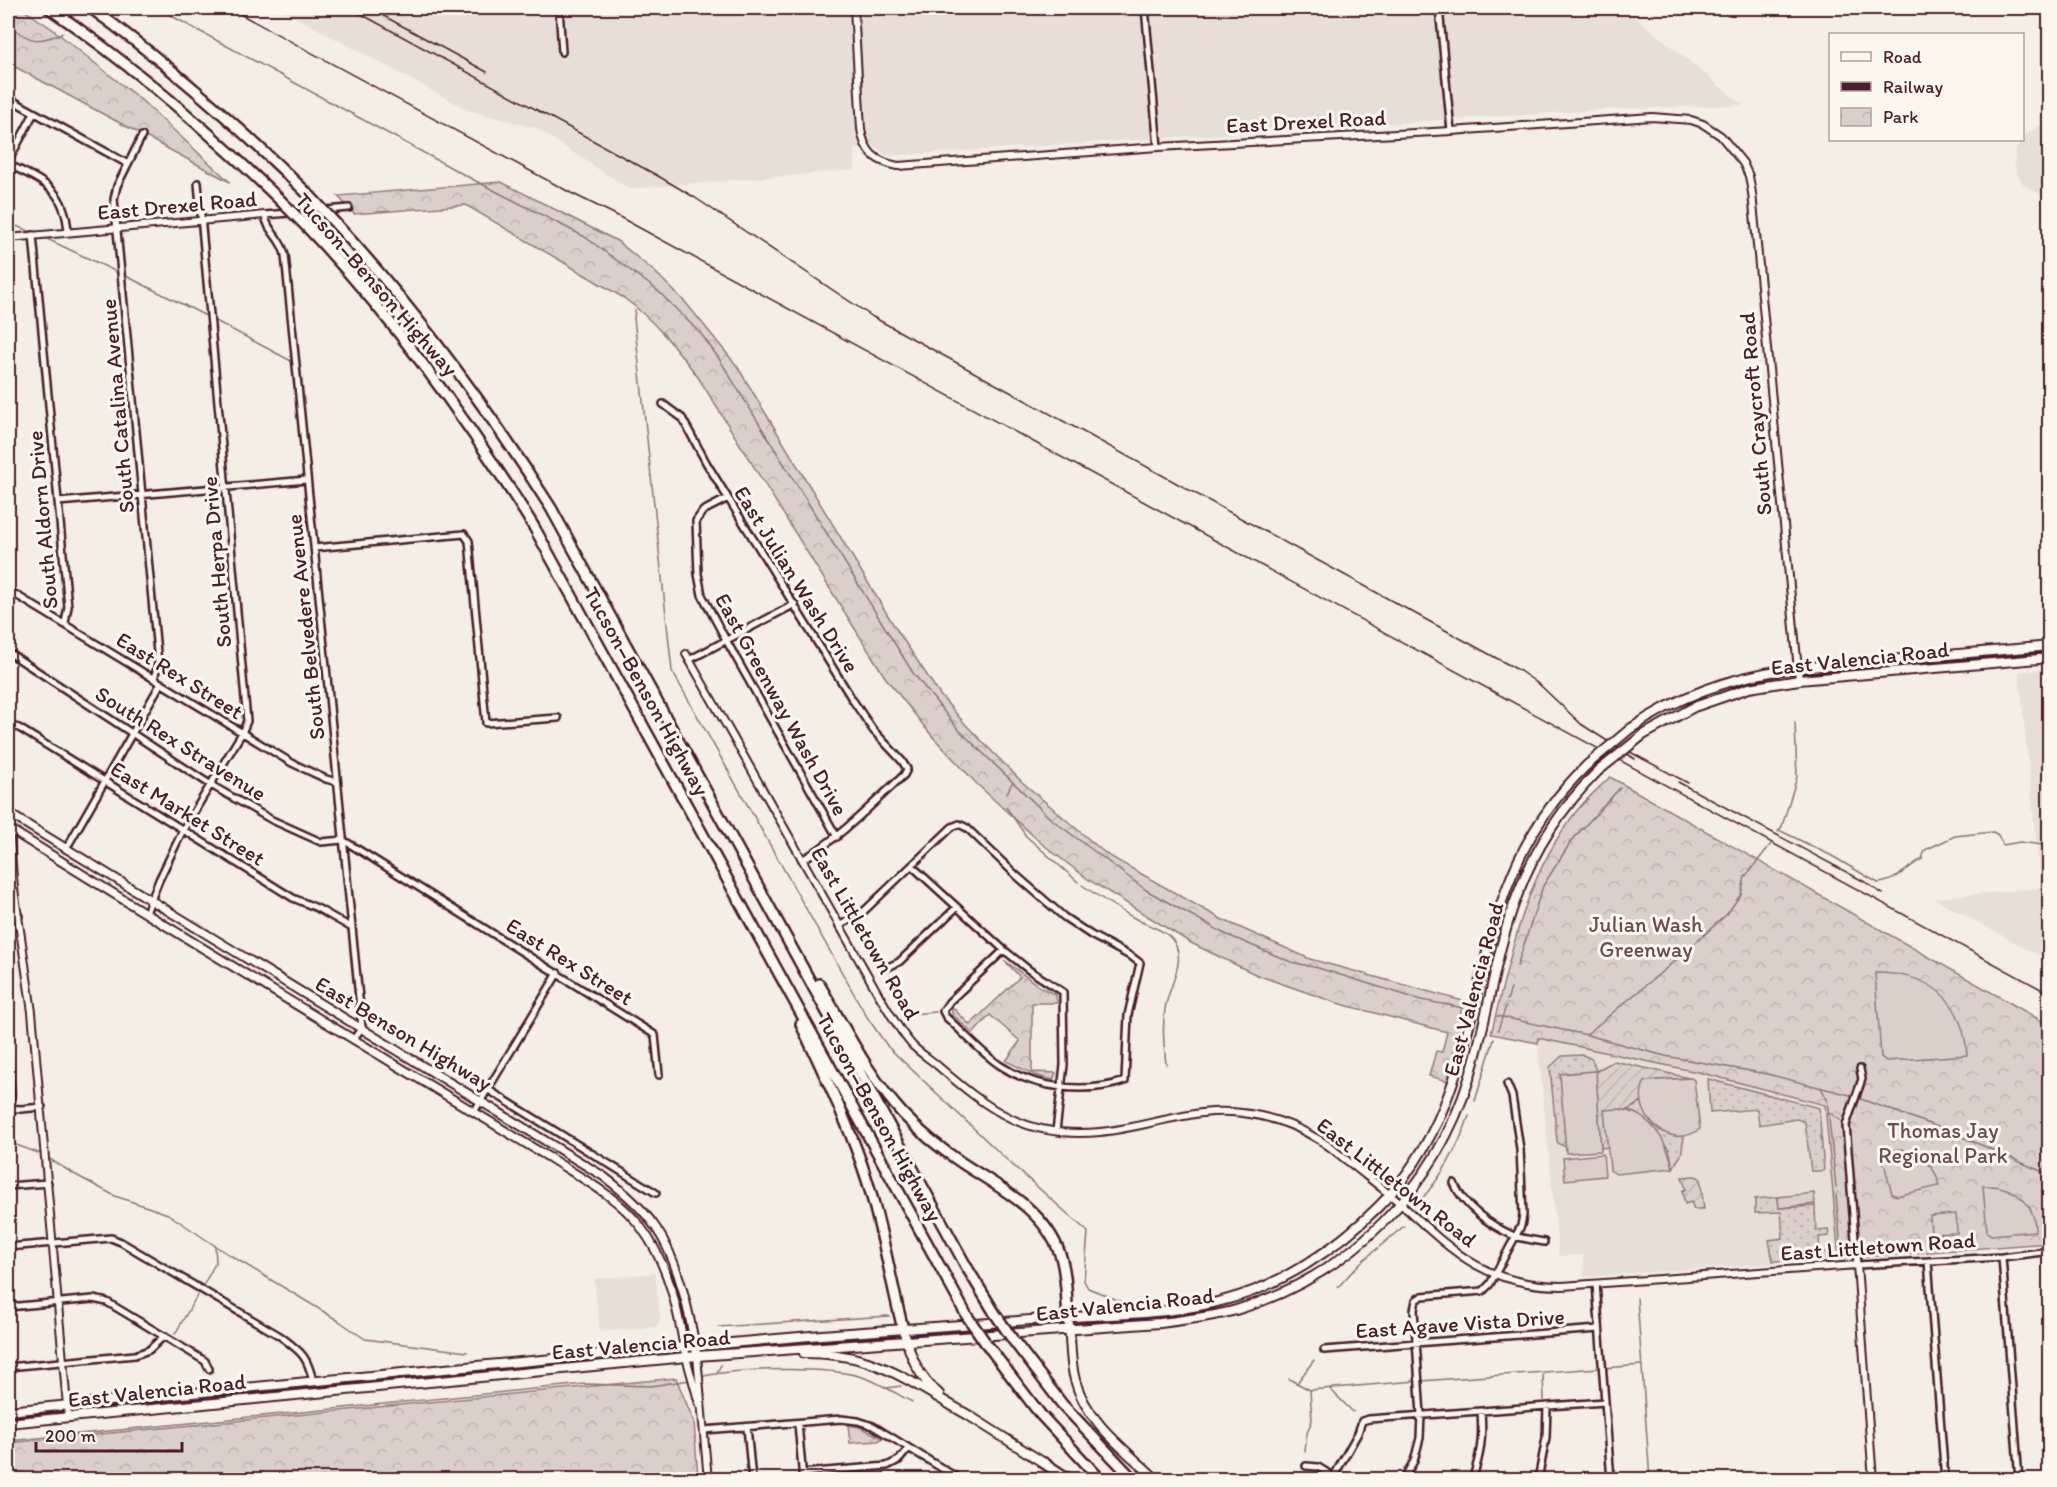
<svg xmlns="http://www.w3.org/2000/svg" width="2057" height="1487" viewBox="0 0 2057 1487" font-family="Itim,sans-serif">
	<style>
		.built { fill: #e7dfd6 }
		.grass { fill: url(#grass-dots); stroke: #92787a; stroke-width: 1.5 }
		.park { fill: url(#park-crowns); stroke: #92787a; stroke-width: 1.5 }
		.garden { fill: url(#garden-furrows); stroke: #92787a; stroke-width: 1.5 }
		.pitch { fill: #dbd0c9; stroke: #92787a; stroke-width: 1.5 }
		.lines { fill: none; stroke-linecap: round; stroke-linejoin: round }
		.stream { stroke: #8d7174; stroke-width: 1.5 }
		.minor-casing { stroke: #4a1f2b; stroke-width: 10 }
		.tertiary-casing { stroke: #4a1f2b; stroke-width: 10 }
		.secondary-casing { stroke: #4a1f2b; stroke-width: 11 }
		.primary-casing { stroke: #4a1f2b; stroke-width: 12 }
		.motorway-casing { stroke: #4a1f2b; stroke-width: 14 }
		.minor { stroke: #fbf7ec; stroke-width: 5 }
		.tertiary { stroke: #fbf7ec; stroke-width: 6 }
		.secondary { stroke: #fbf7ec; stroke-width: 7 }
		.primary { stroke: #fbf7ec; stroke-width: 8 }
		.motorway { stroke: #fbf7ec; stroke-width: 9 }
		.rail { stroke: #4a1f2b; stroke-width: 1.5 }
		.primary-bridge-casing { stroke: #4a1f2b; stroke-width: 12; stroke-linecap: butt }
		.motorway-bridge-casing { stroke: #4a1f2b; stroke-width: 14; stroke-linecap: butt }
		.primary-bridge { stroke: #fbf7ec; stroke-width: 8 }
		.motorway-bridge { stroke: #fbf7ec; stroke-width: 9 }
		.labels { text-anchor: middle; stroke-width: 6; stroke-linejoin: round; paint-order: stroke }
		.street-label { font-size: 22px; fill: #4a1f2b; stroke: #fbf7ec }
		.park-label { font-size: 22px; fill: #6e4b52; stroke: #fbf7ec }
	</style>
	<defs>
		<pattern id="grass-dots" width="8" height="8" patternUnits="userSpaceOnUse" patternTransform="scale(1.5)"><rect width="8" height="8" fill="#dbd0c9"/><path d="M2 2h.1M6 6h.1" fill="none" stroke="#bdb2ad" stroke-width="1.8" stroke-linecap="round"/></pattern>
		<pattern id="park-crowns" width="20" height="18" patternUnits="userSpaceOnUse" patternTransform="scale(1.5)"><rect width="20" height="18" fill="#dbd0c9"/><path d="M2 6a3 3 0 1 1 6 0M12 15a3 3 0 1 1 6 0" fill="none" stroke="#bdb2ad"/></pattern>
		<pattern id="garden-furrows" width="10" height="10" patternUnits="userSpaceOnUse" patternTransform="scale(1.5)"><rect width="10" height="10" fill="#dbd0c9"/><path d="M-1 1l2-2M0 10L10 0M9 11l2-2" fill="none" stroke="#bdb2ad"/></pattern>
	</defs>
	<rect width="100%" height="100%" fill="#f4eee4"/>
	<filter id="ink" filterUnits="userSpaceOnUse"><feTurbulence type="fractalNoise" baseFrequency=".0167" numOctaves="2"/><feDisplacementMap in="SourceGraphic" scale="12" xChannelSelector="R" yChannelSelector="G"/><feConvolveMatrix kernelMatrix="1 2 1 2 8 2 1 2 1" color-interpolation-filters="sRGB"/></filter>
	<g filter="url(#ink)">
		<path class="built" d="M279 8H1624L1743 105 1597 110 886 156 876 147 854 149 855 170 629 189 536 128 468 110Z
			M2049 119V195L2036 192 2024 185 2018 175 2014 164 2016 150 2020 141 2026 135Z
			M2049 669H2050L2049 961 1933 898 2041 888 2019 672Z
			M1537 1038 1702 1073 1825 1105 1839 1259 1584 1277 1583 1255 1559 1256Z
			M655 1273 660 1316 659 1323 656 1327 600 1332 594 1279Z"/>
		<path class="grass" d="M1583 1055 1592 1059 1596 1071 1560 1074 1566 1147 1559 1144 1557 1141 1550 1067 1562 1056Z
			M1708 1079 1819 1108 1824 1171H1811L1805 1122 1797 1119 1759 1125 1757 1109 1710 1113Z
			M1642 1101C1649 1125 1659 1134 1684 1137L1681 1155 1673 1168 1669 1149 1637 1114 1628 1110Z
			M1778 1197 1779 1208 1815 1206 1816 1231 1828 1230 1829 1236 1819 1237 1820 1252H1830L1831 1258 1773 1261 1769 1240 1783 1238 1781 1212 1755 1213V1199Z"/>
		<path class="park" d="M8 8H21L51 28 141 100 230 182 8 63Z
			M501 182 617 241 655 272 686 303 737 366 893 624 940 695 966 725 1022 782 1106 854 1221 919 1310 959 1463 1001 1448 1081 1429 1076 1436 1051 1442 1052 1447 1032 1337 1003 1257 975 1191 943 1089 880 1041 843 977 784 932 736 885 677 698 377C676 348 654 320 624 298L466 205 354 214 338 196Z
			M1610 777 2049 1025V1243L1839 1259 1825 1105 1702 1073 1538 1038V1043L1491 1034C1511 955 1524 879 1575 813 1585 800 1598 789 1610 777Z
			M1004 960 1039 986 1056 995 1057 1003H1032V1072L1056 1073 1053 1080 1035 1075 1006 1061 1020 1041 990 1015 973 1034 952 1014V1007L970 1025 1020 977Z
			M676 1378 694 1422 698 1479H8V1443Z
			M848 1425 859 1427 883 1438 878 1441 850 1443Z"/>
		<path class="garden" d="M1614 1061 1689 1078 1645 1081 1643 1086 1642 1101 1628 1110H1605L1608 1147 1601 1148 1596 1071Z
			M1695 1176 1700 1178 1704 1209H1694L1691 1202 1685 1204 1682 1191 1686 1189 1682 1177Z"/>
		<path class="pitch" d="M1875 973C1929 973 1963 998 1967 1055L1886 1061 1881 1057Z
			M1596 1071 1601 1151 1566 1153 1560 1074Z
			M1691 1078 1694 1080 1700 1129C1668 1153 1629 1112 1645 1081Z
			M1619 1109C1650 1113 1667 1140 1673 1168L1616 1174 1610 1170 1604 1110Z
			M1901 1149C1920 1153 1936 1165 1939 1186L1897 1196 1892 1194 1881 1152Z
			M1603 1154 1605 1176 1565 1180 1563 1158Z
			M1983 1186C2010 1184 2036 1201 2035 1231L1991 1235 1987 1232Z
			M1814 1193 1815 1204 1779 1208 1778 1197Z
			M1956 1214 1957 1233 1931 1234 1930 1216Z"/>
		<g class="lines">
			<path class="stream" d="M157 8 472 179 585 237 657 290 701 334 718 357 913 673 958 729 1051 819 1146 890 1225 934 1291 962 1318 968 1421 1000 1464 1008
				M116 9 120 8
				M8 24C30 42 36 44 63 33
				M8 223 32 232
				M45 238 119 273
				M124 275 208 317
				M635 310 634 318 672 671 867 1017 888 1047 1007 1160 1088 1232 1084 1281 1088 1288 1120 1301
				M212 319 293 362
				M1007 793 1012 783
				M1006 807 1026 836 1078 882
				M1779 830 1832 856 1878 883C1896 882 1907 867 1922 859L1925 850 1955 836 1993 832 1998 835 2003 845 2020 842 2050 846
				M1778 832 1782 826 1797 777 1795 723
				M1082 885C1099 897 1118 909 1136 919 1146 925 1160 928 1169 936 1191 957 1168 986 1165 1009 1162 1028 1164 1046 1166 1064
				M1517 966 1543 886 1572 840 1620 788
				M1507 1000 1511 989
				M911 1014 936 1012
				M1497 1016 1587 1035 1665 1056 1767 1074 1854 1096
				M1498 1030 1506 1006
				M1587 1034 1681 956 1727 914 1741 894 1745 877 1771 844
				M1821 1088 1827 1099 1836 1187
				M1858 1098 1949 1131 2050 1175
				M1475 1101 1494 1039
				M1828 1112 1840 1120
				M8 1142 41 1154
				M48 1158 74 1174 115 1196 168 1214 220 1249 339 1321 365 1339 467 1352
				M1836 1195 1842 1260
				M1419 1202C1442 1177 1458 1148 1469 1116
				M1836 1273 1837 1270
				M204 1284 216 1262 215 1246
				M1338 1287 1360 1263 1404 1226
				M1637 1298 1650 1480
				M718 1327 889 1316
				M175 1334 198 1294
				M1604 1368 1642 1365
				M716 1374 721 1365
				M1543 1374 1544 1400
				M700 1377C734 1368 829 1366 862 1377 879 1382 896 1394 912 1402
				M1289 1379 1310 1390 1312 1420 1307 1433 1305 1452
				M1421 1381 1599 1368
				M1297 1383 1314 1360
				M887 1388 901 1386
				M1330 1389 1353 1412
				M1310 1390 1416 1381
				M8 1441 585 1384 651 1386 690 1380"/>
			<defs>
				<path id="minor" d="M559 8 562 52
					M1145 8 1158 147
					M1439 8 1451 131
					M8 98 128 164
					M142 136 117 186 114 199 158 663 154 679
					M8 162 34 113
					M8 164C43 182 65 188 68 232
					M349 208 265 215C267 232 282 238 285 255L361 1018 362 1027 354 1039
					M33 235 68 607 65 623
					M663 404 682 418 707 464 852 699 873 730 902 761 907 769 904 775C871 805 841 837 802 860
					M728 498 703 511 696 521 698 574 702 595 726 640 837 837
					M58 502 307 480
					M314 548 464 534 469 541 486 723 558 718
					M8 590 292 763 326 779 337 782
					M8 652 211 785 272 820 321 842 343 840 655 1035 659 1075
					M689 660 795 604
					M8 725 19 728 293 898 317 908 352 928
					M66 849 161 683
					M912 866 1004 950 1029 970 1063 992 1064 1065 1056 1131
					M146 913 159 880 183 830 242 733 247 721 198 183
					M8 917 19 916
					M839 926 862 913 952 827 959 824 967 828 1017 876 1064 917 1091 935 1132 957 1140 963 1128 1015 1125 1081C1086 1094 1036 1089 1001 1066 981 1053 964 1033 946 1017L943 1011 949 1002 1004 950
					M888 967 899 962 957 907
					M8 1051 11 1094 9 1108
					M1860 1069 1862 1079 1846 1125 1857 1265 2002 1257 2050 1251
					M487 1089 656 1193
					M8 1108 21 1109 42 1107
					M474 1112 558 973
					M1454 1183C1463 1206 1490 1225 1512 1235 1522 1239 1534 1240 1544 1242
					M8 1186 48 1183
					M8 1247 111 1238 121 1242 280 1336C301 1352 307 1355 313 1381
					M2002 1257 2019 1480
					M1928 1261 1945 1480
					M1596 1284 1611 1480
					M8 1307 93 1299 107 1302 205 1361 209 1369
					M1324 1350 1599 1329
					M8 1367 135 1355 149 1350 164 1336
					M1362 1421 1369 1419 1605 1402
					M798 1423 803 1480
					M747 1427 752 1480
					M704 1430 841 1419 858 1421 873 1426 961 1480
					M1306 1466 1318 1467 1339 1480
					M802 1473 887 1466 899 1460 909 1448
					M1334 1476 1358 1433 1362 1421
					M1403 1480 1414 1461 1420 1438 1421 1415 1414 1310 1416 1300 1422 1296 1483 1291 1490 1284 1521 1226 1523 1215 1520 1149 1512 1096 1507 1084
					M1472 1480C1481 1454 1483 1438 1481 1411
					M1538 1480 1546 1438 1547 1407"/>
				<path id="tertiary" d="M854 8 861 129C864 152 876 162 898 166L1158 147 1451 131 1652 117 1691 120 1703 124 1721 136 1743 163 1749 176 1752 193 1799 680
					M8 238 265 215
					M686 654 880 997C890 1013 900 1032 913 1046 920 1053 930 1059 938 1066 990 1111 1027 1139 1100 1132 1134 1129 1168 1117 1202 1113 1240 1108 1284 1118 1316 1138 1328 1144 1338 1154 1349 1162 1366 1176 1385 1190 1402 1205 1454 1253 1487 1286 1562 1286L1857 1265 1873 1480
					M8 736 11 804 8 812
					M8 816 14 889 32 1012 68 1417
					M697 1356 708 1480
					M686 1357 699 1404"/>
				<path id="secondary" d="M8 813 603 1176C623 1191 642 1207 656 1228 679 1261 690 1316 697 1356
					M8 828C154 920 302 1008 449 1097 483 1117 516 1138 550 1158 581 1178 617 1196 640 1226 669 1264 678 1310 686 1357"/>
				<path id="primary" d="M1630 729C1681 694 1736 675 1798 668L2050 646
					M1643 735 1694 707 1749 688 1799 680 2050 658
					M1069 1324C1071 1343 1070 1362 1075 1380 1086 1422 1127 1451 1157 1480
					M903 1329C910 1355 918 1377 939 1394
					M804 1353C826 1353 847 1355 868 1362 904 1374 937 1398 970 1416
					M8 1411C283 1384 559 1357 835 1334 914 1328 994 1323 1073 1317 1123 1314 1176 1314 1225 1300 1282 1285 1336 1249 1378 1207 1474 1112 1464 990 1512 875 1529 834 1555 796 1587 765
					M968 1415 1044 1463
					M8 1423 697 1356 1160 1323C1185 1320 1211 1317 1236 1310 1349 1276 1436 1189 1470 1076 1488 1017 1495 954 1517 896 1535 848 1562 807 1598 771"/>
				<path id="motorway" d="M49 8C132 65 208 130 280 200
					M91 8C170 65 242 129 311 197
					M336 224C417 312 487 407 551 508L966 1266 994 1312
					M305 225C393 317 467 419 534 527L967 1316
					M819 984C845 1028 868 1076 903 1114 921 1133 941 1149 962 1163 1000 1188 1044 1209 1060 1254 1067 1274 1066 1297 1068 1318
					M801 1024C824 1074 849 1124 866 1177 882 1226 890 1278 903 1329
					M1013 1340 1062 1404 1134 1480
					M985 1342 1040 1414 1101 1480
					M1044 1463 1070 1480"/>
			</defs>
			<use href="#minor" class="minor-casing"/>
			<use href="#tertiary" class="tertiary-casing"/>
			<use href="#secondary" class="secondary-casing"/>
			<use href="#primary" class="primary-casing"/>
			<use href="#motorway" class="motorway-casing"/>
			<use href="#minor" class="minor"/>
			<use href="#tertiary" class="tertiary"/>
			<use href="#secondary" class="secondary"/>
			<use href="#primary" class="primary"/>
			<use href="#motorway" class="motorway"/>
			<path class="rail" d="M229 8 571 193 614 214 2050 994
				M350 8 658 176 694 197 873 317 1520 671 1540 685 1581 724 1635 759
				M382 15 487 72
				M1630 752 1688 783
				M1678 782 1865 882 1883 894"/>
			<defs>
				<path id="primary-bridge" d="M1587 765 1630 729
					M1598 771 1643 735"/>
				<path id="motorway-bridge" d="M311 197 336 224
					M280 200 305 225
					M994 1312 1013 1340
					M967 1316 985 1342"/>
			</defs>
			<use href="#primary-bridge" class="primary-bridge-casing"/>
			<use href="#motorway-bridge" class="motorway-bridge-casing"/>
			<use href="#primary-bridge" class="primary-bridge"/>
			<use href="#motorway-bridge" class="motorway-bridge"/>
		</g>
	</g>
	<g class="labels">
		<g class="street-label">
			<text transform="translate(1306 121) rotate(-3)" y="8">East Drexel Road</text>
			<text transform="translate(177 205) rotate(-5)" y="8">East Drexel Road</text>
			<text transform="translate(377 284) rotate(49)" y="8">Tucson–Benson Highway</text>
			<text transform="translate(117 406) rotate(-95)" y="8">South Catalina Avenue</text>
			<text transform="translate(1755 414) rotate(-95)" y="8">South Craycroft Road</text>
			<text transform="translate(42 520) rotate(-95)" y="8">South Aldorn Drive</text>
			<text transform="translate(216 562) rotate(-95)" y="8">South Herpa Drive</text>
			<text transform="translate(797 579) rotate(58)" y="8">East Julian Wash Drive</text>
			<text transform="translate(305 627) rotate(-96)" y="8">South Belvedere Avenue</text>
			<text transform="translate(1860 658) rotate(-6)" y="8">East Valencia Road</text>
			<text transform="translate(180 675) rotate(32)" y="8">East Rex Street</text>
			<text transform="translate(647 691) rotate(61)" y="8">Tucson–Benson Highway</text>
			<text transform="translate(782 704) rotate(61)" y="8">East Greenway Wash Drive</text>
			<text transform="translate(181 743) rotate(32)" y="8">South Rex Stravenue</text>
			<text transform="translate(188 813) rotate(32)" y="8">East Market Street</text>
			<text transform="translate(866 933) rotate(60)" y="8">East Littletown Road</text>
			<text transform="translate(570 961) rotate(32)" y="8">East Rex Street</text>
			<text transform="translate(1473 989) rotate(-75)" y="8">East Valencia Road</text>
			<text transform="translate(404 1033) rotate(31)" y="8">East Benson Highway</text>
			<text transform="translate(880 1117) rotate(61)" y="8">Tucson–Benson Highway</text>
			<text transform="translate(1397 1182) rotate(38)" y="8">East Littletown Road</text>
			<text transform="translate(1878 1246) rotate(-4)" y="8">East Littletown Road</text>
			<text transform="translate(1125 1304) rotate(-6)" y="8">East Valencia Road</text>
			<text transform="translate(1460 1323) rotate(-4)" y="8">East Agave Vista Drive</text>
			<text transform="translate(641 1344) rotate(-5)" y="8">East Valencia Road</text>
			<text transform="translate(157 1390) rotate(-6)" y="8">East Valencia Road</text>
		</g>
		<g class="park-label">
			<text x="1646" y="932">Julian Wash<tspan x="1646" dy="25">Greenway</tspan></text>
			<text x="1943" y="1138">Thomas Jay<tspan x="1943" dy="25">Regional Park</tspan></text>
		</g>
	</g>
	<rect width="2057" height="1487" fill="none" stroke="#fbf7ec" stroke-width="30"/>
	<rect x="15" y="15" width="2027" height="1457" fill="none" stroke="#4a1f2b" stroke-width="2" filter="url(#ink)"/>
	<rect x="1829" y="33" width="195" height="108" fill="#fbf7ec" stroke="#b4a19f" stroke-width="1.5"/>
	<rect x="1841" y="52" width="30" height="9" fill="#fbf7ec" stroke="#b4a19f" stroke-width="1.5"/>
	<text x="1883" y="63" font-size="18" fill="#4a1f2b">Road</text>
	<rect x="1841" y="82" width="30" height="9" fill="#4a1f2b" stroke="#b4a19f" stroke-width="1.5"/>
	<text x="1883" y="93" font-size="18" fill="#4a1f2b">Railway</text>
	<rect x="1841" y="108" width="30" height="18" fill="url(#park-crowns)" stroke="#b4a19f" stroke-width="1.5"/>
	<text x="1883" y="123" font-size="18" fill="#4a1f2b">Park</text>
	<path d="M36 1442v9h146v-9" fill="none" stroke="#4a1f2b" stroke-width="3"/>
	<text x="45" y="1442" font-size="18" fill="#4a1f2b" stroke="#fbf7ec" stroke-width="4.5" paint-order="stroke">200 m</text>
</svg>
